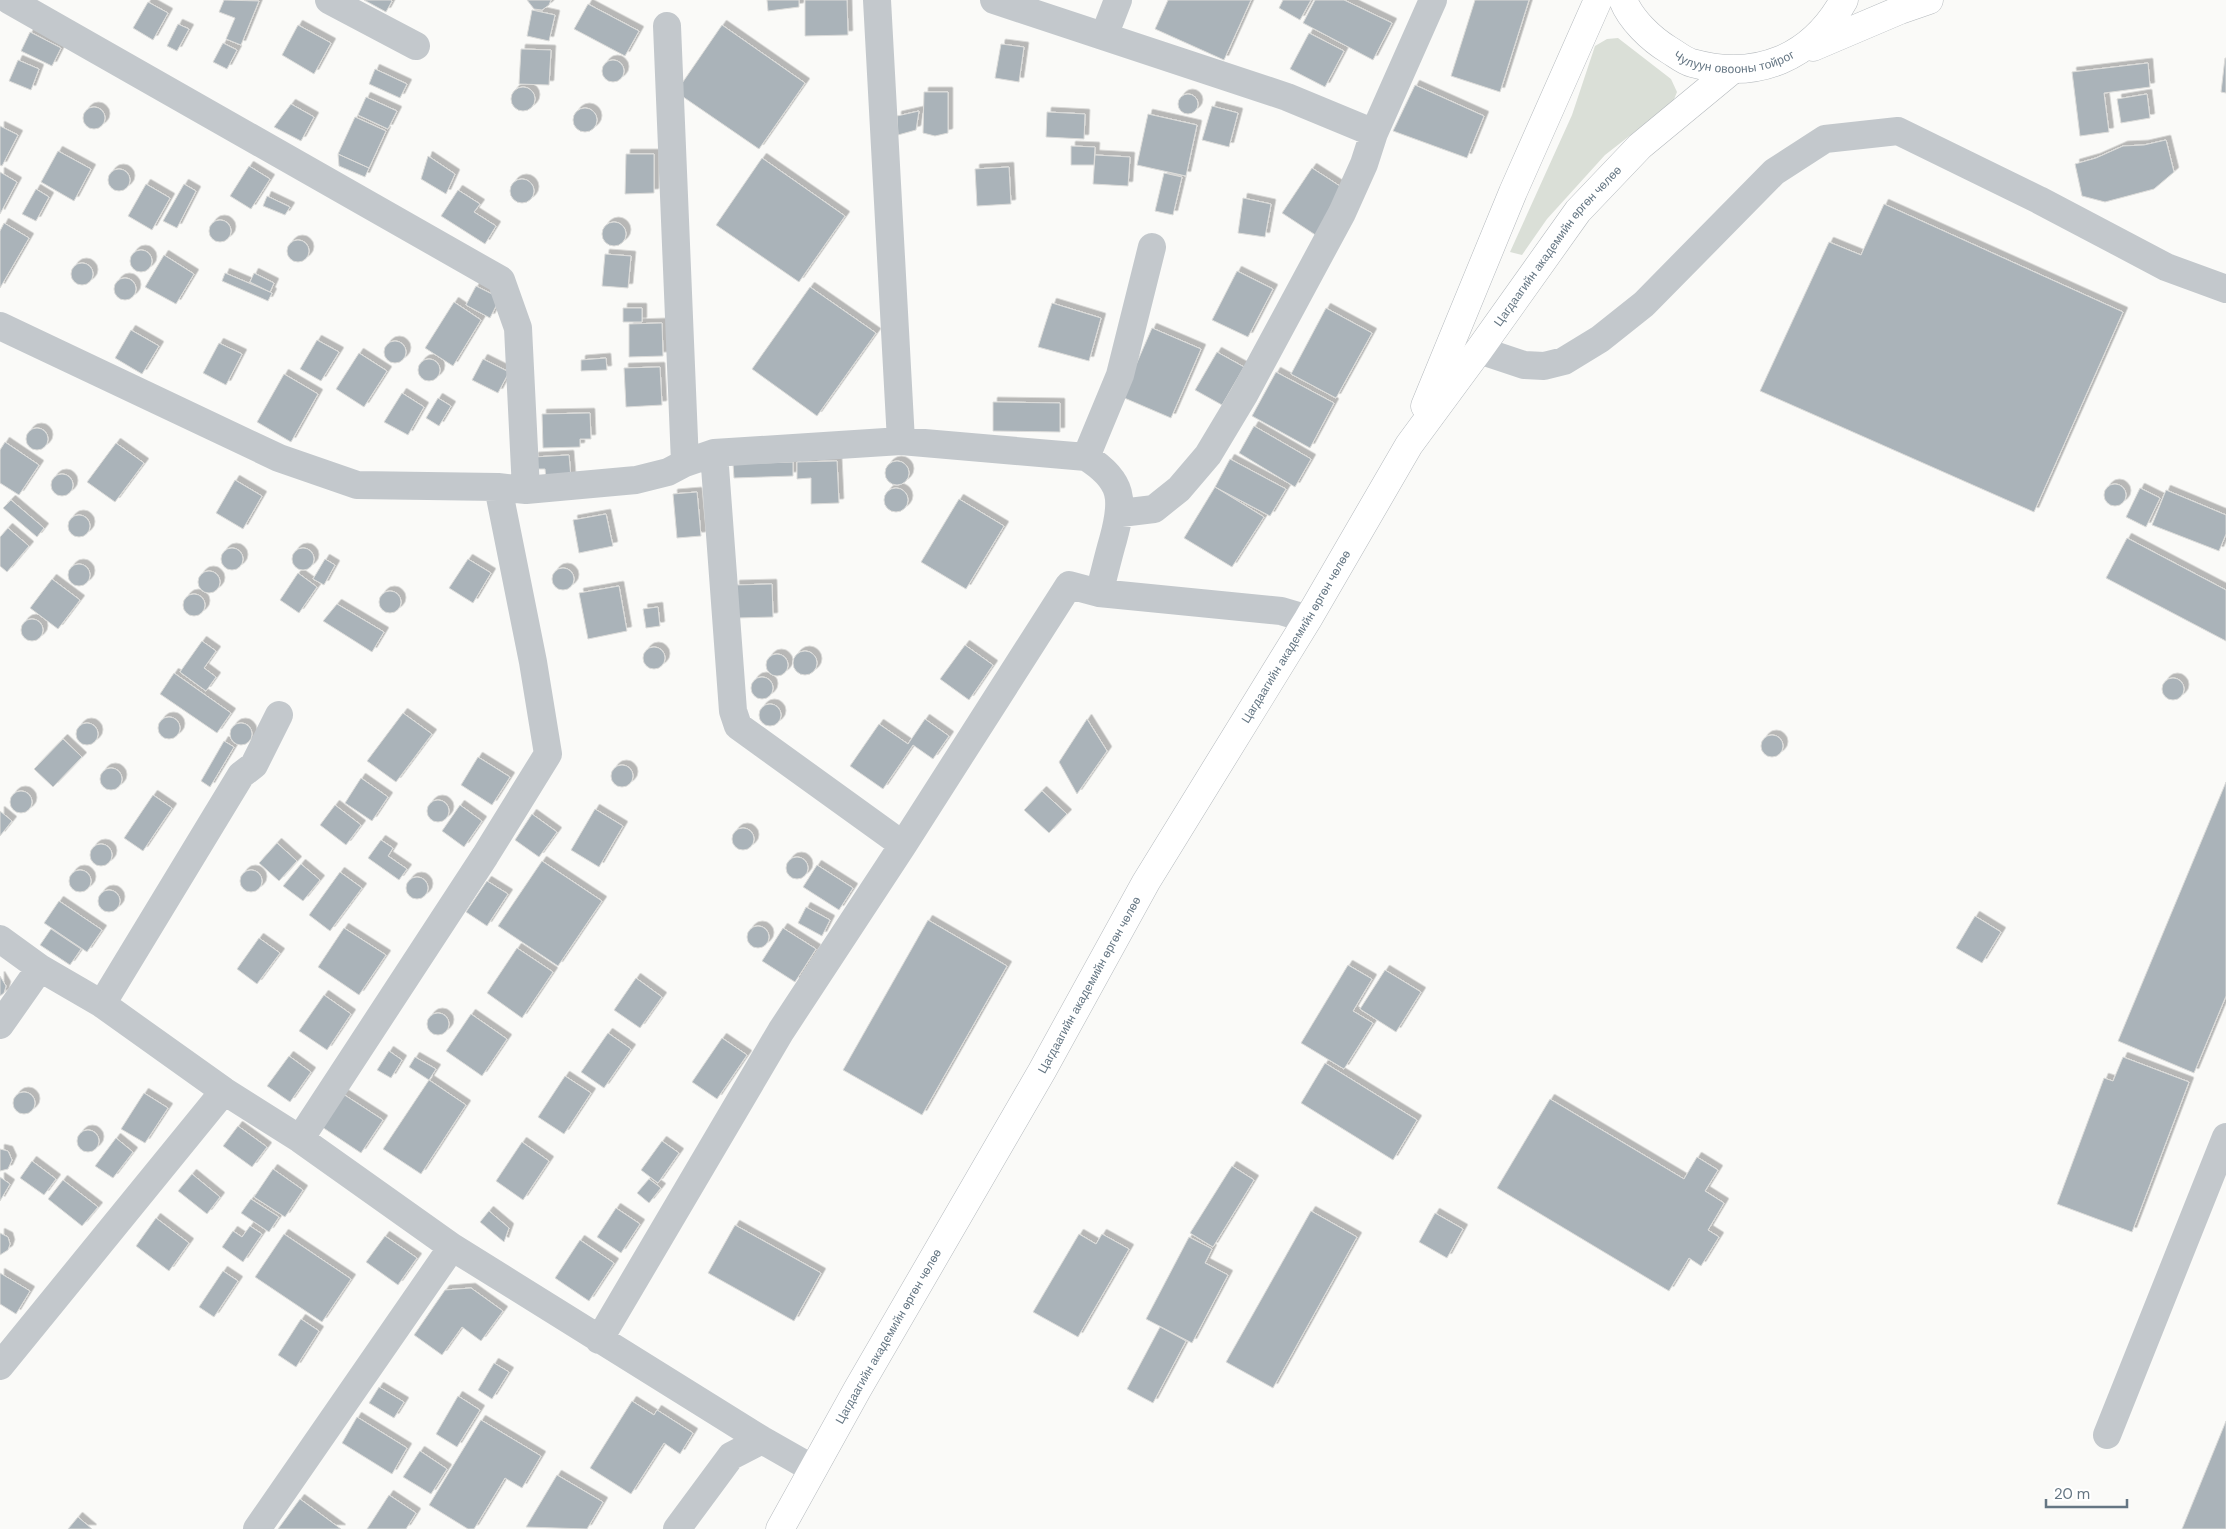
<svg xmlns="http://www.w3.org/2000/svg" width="2226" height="1529" viewBox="0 0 2226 1529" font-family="'DM Sans',sans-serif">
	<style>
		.green { fill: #dadfd7 }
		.building { fill: #aab3b9; stroke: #dcdcda; filter: url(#shadow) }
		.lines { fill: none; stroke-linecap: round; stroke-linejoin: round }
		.highway-casing { stroke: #b4b9bd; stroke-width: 29 }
		.street { stroke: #c3c8cc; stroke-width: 28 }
		.highway { stroke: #fff; stroke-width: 28 }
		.labels { text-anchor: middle; stroke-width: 5; stroke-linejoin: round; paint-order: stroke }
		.street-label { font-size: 12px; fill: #657683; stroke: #fff }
	</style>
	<defs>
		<filter id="shadow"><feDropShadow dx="4.5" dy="-4.5" stdDeviation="0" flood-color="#0004"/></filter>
	</defs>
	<rect width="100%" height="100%" fill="#fafaf8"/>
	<path class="green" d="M1618 38 1671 79 1677 92 1673 102 1605 155 1547 219 1522 255 1510 252 1572 115 1595 46 1607 39Z"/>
	<path class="building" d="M224 0 259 1 241 45 226 39 235 18 219 12Z
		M364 0H391L392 1 386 12Z
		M527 0H551L549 5 542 10 534 9Z
		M767 0H799V7L768 11Z
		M805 0H847L848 35 805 36Z
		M1168 0H1251L1224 60 1155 29Z
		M1283 0H1311L1300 20 1279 8Z
		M1315 0H1344L1392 23 1373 60 1303 23Z
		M1475 0H1529L1500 92 1451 76Z
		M148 2 168 13 153 40 133 28Z
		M588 4 639 31 625 56 574 29Z
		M532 10 555 15 549 41 527 36Z
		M178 24 189 29 177 51 167 46Z
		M298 25 331 43 314 74 282 55Z
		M722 25 805 83 759 149 676 92Z
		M30 32 61 48 52 66 21 51Z
		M1309 33 1344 51 1325 87 1290 69Z
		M223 43 237 50 227 69 213 62Z
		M1001 44 1024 47 1019 82 995 78Z
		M521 49 551 50 549 85 519 84Z
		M2225 58H2226V93L2221 92Z
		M18 60 39 69 31 90 9 81Z
		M602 71a11 11 0 1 1 22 0a11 11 0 1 1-22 0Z
		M2148 63 2150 87 2104 93 2109 132 2080 136 2072 72Z
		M375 69 407 84 400 98 369 84Z
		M1415 85 1484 116 1467 158 1393 131Z
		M511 99a12 12 0 1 1 24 0a12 12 0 1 1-24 0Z
		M924 92H948V133L935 136 923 133Z
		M1178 104a10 10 0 1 1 20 0a10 10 0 1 1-20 0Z
		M2147 94 2150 118 2121 123 2117 99Z
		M366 97 397 111 388 129 358 115Z
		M291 104 314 117 301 141 274 127Z
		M1212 106 1238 113 1229 147 1202 140Z
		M83 118a11 11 0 1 1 22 0a11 11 0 1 1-22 0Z
		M573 120a12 12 0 1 1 24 0a12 12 0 1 1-24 0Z
		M919 111 916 130 898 135 897 116Z
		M1047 112 1085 114 1084 139 1046 137Z
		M1148 114 1197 125 1186 176 1137 165Z
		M355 117 386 131 369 168 338 154Z
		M0 126 18 135 2 166 0 165Z
		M2166 140 2174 172 2154 189 2105 202 2082 196 2075 164 2096 158 2123 146 2144 145Z
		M1071 146 1095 147 1094 165H1071Z
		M58 151 91 169 74 201 41 182Z
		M338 154 369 168 365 177 339 166Z
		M626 154H654V193L625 194Z
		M1095 155 1130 157 1128 186 1093 184Z
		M428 156 455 174 446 194 421 179Z
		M762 158 845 216 799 282 716 225Z
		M249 166 270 179 251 209 230 196Z
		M1009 167 1011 204 977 206 975 169Z
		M1312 168 1346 190 1317 236 1282 213Z
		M108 180a11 11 0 1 1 22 0a11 11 0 1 1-22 0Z
		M0 172 17 182 0 214Z
		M1164 173 1182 177 1173 215 1155 211Z
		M510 191a12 12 0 1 1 24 0a12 12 0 1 1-24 0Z
		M146 184 170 198 152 230 128 216Z
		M184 184 196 191 177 228 163 221Z
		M36 189 49 197 36 221 22 214Z
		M458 190 480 204 474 212 496 226 485 244 441 216Z
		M267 196 290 207 285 215 263 206Z
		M1243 198 1271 204 1265 237 1238 233Z
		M1884 204 2123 312 2034 512 1760 391 1829 242 1861 255Z
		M209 231a11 11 0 1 1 22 0a11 11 0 1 1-22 0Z
		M602 234a12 12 0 1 1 24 0a12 12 0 1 1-24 0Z
		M4 223 29 238 0 288V231Z
		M287 251a11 11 0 1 1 22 0a11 11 0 1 1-22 0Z
		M130 261a11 11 0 1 1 22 0a11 11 0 1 1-22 0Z
		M605 254 631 256 628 288 602 286Z
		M164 255 194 274 176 304 145 287Z
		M71 274a11 11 0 1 1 22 0a11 11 0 1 1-22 0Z
		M1237 271 1273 289 1248 337 1212 320Z
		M225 273 270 292 272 293 268 301 222 281Z
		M254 273 274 283 270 292 250 282Z
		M114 289a11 11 0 1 1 22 0a11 11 0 1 1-22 0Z
		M476 286 500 298 490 318 466 305Z
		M810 287 876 333 817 416 752 369Z
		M454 302 481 320 453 366 425 348Z
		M1052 303 1101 318 1089 361 1038 347Z
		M623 308H642V322H623Z
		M1326 308 1372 333 1336 398 1291 374Z
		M662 323 663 356 629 357V324Z
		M1152 328 1201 349 1171 418 1122 397Z
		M131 330 159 346 142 374 115 358Z
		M317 340 339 352 321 381 300 369Z
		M384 352a11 11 0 1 1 22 0a11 11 0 1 1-22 0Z
		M219 343 242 354 226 385 203 373Z
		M1217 352 1244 367 1222 405 1195 390Z
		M359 353 387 371 364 407 336 389Z
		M606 358 607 370 581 371V360Z
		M483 359 509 372 498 393 472 380Z
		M418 370a11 11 0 1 1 22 0a11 11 0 1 1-22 0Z
		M660 367 662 405 626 407 624 368Z
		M1276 372 1334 403 1310 448 1252 416Z
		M284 374 318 394 291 442 257 422Z
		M402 393 424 407 408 435 384 422Z
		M438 398 451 406 439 426 426 418Z
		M993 402 1060 403V432L993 431Z
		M590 413 591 439H580V447L543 448 542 414Z
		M1254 426 1311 459 1295 487 1239 453Z
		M26 439a11 11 0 1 1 22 0a11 11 0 1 1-22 0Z
		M5 442 39 465 19 495 0 483V450Z
		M116 443 144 463 115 502 87 482Z
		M569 455 571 478 546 479 545 469H535L534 457Z
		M1230 459 1286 489 1270 516 1215 487Z
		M885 473a12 12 0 1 1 24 0a12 12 0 1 1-24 0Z
		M837 461 839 503 811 504V478L797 479V462Z
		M793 462V476L734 478 733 464Z
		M51 485a11 11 0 1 1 22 0a11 11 0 1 1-22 0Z
		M235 480 262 496 243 529 216 513Z
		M2104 495a11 11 0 1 1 22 0a11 11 0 1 1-22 0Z
		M1215 487 1264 517 1232 567 1184 538Z
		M884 500a12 12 0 1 1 24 0a12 12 0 1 1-24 0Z
		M2140 488 2160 498 2146 527 2126 517Z
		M2166 490 2226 515V534L2219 551 2152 525Z
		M697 492 701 536 677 538 673 494Z
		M959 499 1004 526 966 589 921 562Z
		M11 500 44 528 37 537 3 508Z
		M606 514 613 546 579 553 573 520Z
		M68 526a11 11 0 1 1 22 0a11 11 0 1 1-22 0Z
		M8 528 29 546 7 572 0 566V537Z
		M2127 538 2226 590V641L2106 578Z
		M221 559a11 11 0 1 1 22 0a11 11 0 1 1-22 0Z
		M292 559a11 11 0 1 1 22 0a11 11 0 1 1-22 0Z
		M325 559 335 565 324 585 313 579Z
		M468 559 491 573 473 603 449 588Z
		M68 575a11 11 0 1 1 22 0a11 11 0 1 1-22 0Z
		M552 579a11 11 0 1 1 22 0a11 11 0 1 1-22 0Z
		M198 582a11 11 0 1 1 22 0a11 11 0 1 1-22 0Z
		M298 573 317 587 299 613 280 600Z
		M52 579 80 600 58 629 30 608Z
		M772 584 773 617 737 618 735 585Z
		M619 586 627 631 588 639 579 593Z
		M379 602a11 11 0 1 1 22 0a11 11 0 1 1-22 0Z
		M183 605a11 11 0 1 1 22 0a11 11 0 1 1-22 0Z
		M337 604 384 632 372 652 323 621Z
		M658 607 660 626 646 628 643 609Z
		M21 630a11 11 0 1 1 22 0a11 11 0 1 1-22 0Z
		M202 641 216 651 204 668 216 677 206 691 180 672Z
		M965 645 993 665 969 700 940 679Z
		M643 658a11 11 0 1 1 22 0a11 11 0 1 1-22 0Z
		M793 663a12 12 0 1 1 24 0a12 12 0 1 1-24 0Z
		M766 665a11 11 0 1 1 22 0a11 11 0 1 1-22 0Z
		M174 673 231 713 217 733 160 694Z
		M751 688a11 11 0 1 1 22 0a11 11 0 1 1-22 0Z
		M2162 689a11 11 0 1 1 22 0a11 11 0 1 1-22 0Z
		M759 715a11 11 0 1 1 22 0a11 11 0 1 1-22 0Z
		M403 713 432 734 396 782 367 761Z
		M158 728a11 11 0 1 1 22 0a11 11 0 1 1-22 0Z
		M925 719 949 736 933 759 913 745 883 789 850 766 879 724 908 744Z
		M1087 719 1107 751 1077 794 1059 762Z
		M76 734a11 11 0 1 1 22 0a11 11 0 1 1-22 0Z
		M230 734a11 11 0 1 1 22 0a11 11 0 1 1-22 0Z
		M1761 746a11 11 0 1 1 22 0a11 11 0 1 1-22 0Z
		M63 739 82 757 53 787 34 769Z
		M224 741 234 747 210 787 201 781Z
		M478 757 510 777 492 805 461 785Z
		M611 776a11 11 0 1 1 22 0a11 11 0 1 1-22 0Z
		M100 779a11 11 0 1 1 22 0a11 11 0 1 1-22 0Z
		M361 778 388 797 372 821 345 803Z
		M2226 782V996L2194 1073 2118 1041Z
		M1042 791 1067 814 1049 833 1024 810Z
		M10 802a11 11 0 1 1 22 0a11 11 0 1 1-22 0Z
		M153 795 172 808 143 851 124 838Z
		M427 811a11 11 0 1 1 22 0a11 11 0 1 1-22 0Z
		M335 805 361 825 346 845 320 825Z
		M460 805 482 821 464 847 442 831Z
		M595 809 623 826 599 867 571 850Z
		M0 811 12 821 0 836Z
		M532 814 557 832 539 857 515 840Z
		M732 839a11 11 0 1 1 22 0a11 11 0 1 1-22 0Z
		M381 840 393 848 388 856 407 869 399 880 368 858Z
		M277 843 297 861 279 881 259 863Z
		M90 855a11 11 0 1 1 22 0a11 11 0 1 1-22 0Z
		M786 868a11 11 0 1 1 22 0a11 11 0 1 1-22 0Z
		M542 861 602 901 558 966 498 926Z
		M301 864 320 880 303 901 283 886Z
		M817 865 853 888 839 910 803 887Z
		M69 881a11 11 0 1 1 22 0a11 11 0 1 1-22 0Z
		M240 881a11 11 0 1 1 22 0a11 11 0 1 1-22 0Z
		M340 872 362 888 330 931 309 915Z
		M406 888a11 11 0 1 1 22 0a11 11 0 1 1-22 0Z
		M487 881 508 894 487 926 466 912Z
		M98 901a11 11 0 1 1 22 0a11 11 0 1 1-22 0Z
		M59 901 102 930 87 952 44 923Z
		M806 907 830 920 822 936 798 923Z
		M1975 916 2001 932 1982 963 1956 948Z
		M928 920 1007 966 922 1115 843 1070Z
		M747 937a11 11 0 1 1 22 0a11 11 0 1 1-22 0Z
		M344 928 386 955 359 995 318 967Z
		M783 928 816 949 795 982 762 961Z
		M51 929 81 949 70 965 40 945Z
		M259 938 280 953 257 984 237 969Z
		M517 948 553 972 522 1018 487 993Z
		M1348 965 1372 979 1353 1011 1373 1023 1344 1069 1301 1043Z
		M1385 970 1421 992 1396 1032 1360 1009Z
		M0 976 6 986 4 993 0 996Z
		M636 978 662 997 640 1028 614 1010Z
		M324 995 351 1014 327 1050 299 1031Z
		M427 1024a11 11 0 1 1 22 0a11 11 0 1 1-22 0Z
		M471 1014 507 1039 482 1076 446 1051Z
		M608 1033 631 1049 604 1088 581 1072Z
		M722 1038 747 1055 717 1099 692 1082Z
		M389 1051 402 1060 391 1078 377 1070Z
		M289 1056 311 1072 290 1102 267 1086Z
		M415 1057 436 1069 429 1080 409 1067Z
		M2123 1057 2189 1082 2132 1232 2057 1204 2104 1078 2113 1081Z
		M1325 1063 1417 1120 1393 1160 1301 1103Z
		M565 1076 591 1093 564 1134 538 1117Z
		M429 1080 466 1105 421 1174 383 1149Z
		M13 1103a11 11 0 1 1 22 0a11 11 0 1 1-22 0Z
		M144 1093 168 1108 145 1143 121 1129Z
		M343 1094 383 1120 361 1153 322 1127Z
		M1550 1099 1684 1179 1697 1157 1718 1170 1705 1191 1724 1203 1708 1230 1719 1237 1701 1266 1689 1258 1669 1291 1497 1188Z
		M238 1126 267 1147 252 1167 223 1146Z
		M77 1141a11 11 0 1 1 22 0a11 11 0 1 1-22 0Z
		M116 1138 133 1152 113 1178 95 1166Z
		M662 1141 679 1153 658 1183 641 1170Z
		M522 1142 549 1161 523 1200 496 1181Z
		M0 1149 8 1151 12 1160 8 1169 0 1171Z
		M32 1161 56 1179 44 1195 20 1178Z
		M1232 1166 1254 1180 1213 1247 1190 1233Z
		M273 1169 303 1190 285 1217 254 1197Z
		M192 1174 220 1197 207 1214 178 1191Z
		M0 1177 10 1184 0 1201Z
		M649 1179 661 1188 649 1203 637 1193Z
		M63 1180 98 1207 82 1226 48 1199Z
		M251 1199 279 1217 269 1232 241 1213Z
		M616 1208 640 1224 621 1253 597 1237Z
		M489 1211 509 1228 504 1242 480 1222Z
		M1311 1211 1357 1237 1273 1388 1226 1362Z
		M1435 1213 1463 1229 1447 1258 1419 1242Z
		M156 1218 189 1243 169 1271 136 1246Z
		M735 1225 821 1273 794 1321 708 1273Z
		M250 1226 262 1234 243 1262 222 1247 233 1231 242 1237Z
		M0 1233 8 1237 10 1244 8 1250 0 1255Z
		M284 1234 351 1279 322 1322 255 1277Z
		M1079 1234 1096 1244 1102 1234 1129 1249 1078 1337 1033 1312Z
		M385 1236 417 1258 398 1285 366 1262Z
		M1189 1237 1212 1249 1205 1263 1228 1275 1192 1343 1146 1319Z
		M580 1240 614 1263 589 1301 555 1278Z
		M223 1271 238 1281 214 1317 199 1307Z
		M0 1273 30 1291 16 1314 0 1304Z
		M471 1288 503 1311 481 1341 462 1327 442 1355 414 1335 445 1290Z
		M301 1319 319 1331 296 1367 278 1355Z
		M1160 1327 1186 1341 1153 1403 1127 1389Z
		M494 1363 509 1372 492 1399 478 1390Z
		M379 1387 404 1402 394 1418 369 1403Z
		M458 1396 480 1410 457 1447 436 1434Z
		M632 1401 654 1415 657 1410 693 1433 680 1454 664 1443 631 1494 590 1468Z
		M357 1417 407 1448 392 1474 342 1443Z
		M481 1420 541 1456 522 1488 505 1478 474 1529H468L429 1505Z
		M2226 1421V1529H2182Z
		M420 1451 447 1469 431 1494 403 1477Z
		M557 1475 603 1502 587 1529 526 1527Z
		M389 1495 416 1513 406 1529H367Z
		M300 1499 341 1529H278Z
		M78 1517 92 1529H68Z"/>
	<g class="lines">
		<defs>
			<g id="highway">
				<path id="s1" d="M1623 0C1631 20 1651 39 1669 50 1676 54 1684 61 1692 63 1757 81 1812 58 1844 0"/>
				<path d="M1813 47 1900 10 1929 0"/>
				<path d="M1425 406 1513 192 1598 0"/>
				<path id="s2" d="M780 1529 857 1390 1042 1071 1146 882 1308 619 1409 445 1479 350 1578 211 1640 146 1732 70"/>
			</g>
		</defs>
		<use href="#highway" class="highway-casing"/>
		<path class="street" d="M9 0 501 280 518 328 526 490
			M329 0 416 46
			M877 0 901 441
			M994 0 1287 97 1374 133
			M667 26 685 463
			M1104 36 1118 0
			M0 326 279 458 357 485 498 487 526 490 636 480 668 472 685 463 714 453 901 441 1086 457C1124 481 1124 500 1113 540 1108 557 1104 575 1099 593
			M1479 350 1524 365 1544 366 1564 361 1600 339 1644 304 1774 172 1825 139 1898 131 2039 200 2166 267 2226 289
			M714 453 733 711 738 726 903 845
			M1086 457 1120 375 1152 247
			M1121 513 1154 509 1179 489 1208 455 1244 395 1342 213 1364 164 1374 133 1433 0
			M0 939 40 968 102 1004 224 1091 300 1139 452 1247 762 1440 813 1469
			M102 1004 241 775 254 765 279 715
			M0 1025 40 968
			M300 1139 485 856 548 754 533 662 498 487
			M599 1340 781 1031 903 845 1069 585 1099 593 1281 611 1308 619
			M0 1366 224 1091
			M2107 1435 2226 1137
			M257 1529 452 1247
			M677 1529 731 1456 762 1440"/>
		<use href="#highway" class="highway"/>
	</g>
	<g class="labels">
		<g class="street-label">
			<text dy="4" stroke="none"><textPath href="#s1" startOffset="138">Чулуун овооны тойрог</textPath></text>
			<text dy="4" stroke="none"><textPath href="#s2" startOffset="1502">Цагдаагийн академийн өргөн чөлөө</textPath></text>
			<text dy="4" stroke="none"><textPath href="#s2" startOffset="1031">Цагдаагийн академийн өргөн чөлөө</textPath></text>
			<text dy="4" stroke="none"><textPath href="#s2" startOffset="626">Цагдаагийн академийн өргөн чөлөө</textPath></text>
			<text dy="4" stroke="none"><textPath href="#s2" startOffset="221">Цагдаагийн академийн өргөн чөлөө</textPath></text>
		</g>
	</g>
	<path d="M2046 1499v8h81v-8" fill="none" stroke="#657683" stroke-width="2.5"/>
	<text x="2054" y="1499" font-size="15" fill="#657683" stroke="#ffffff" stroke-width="4" paint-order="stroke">20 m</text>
</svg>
